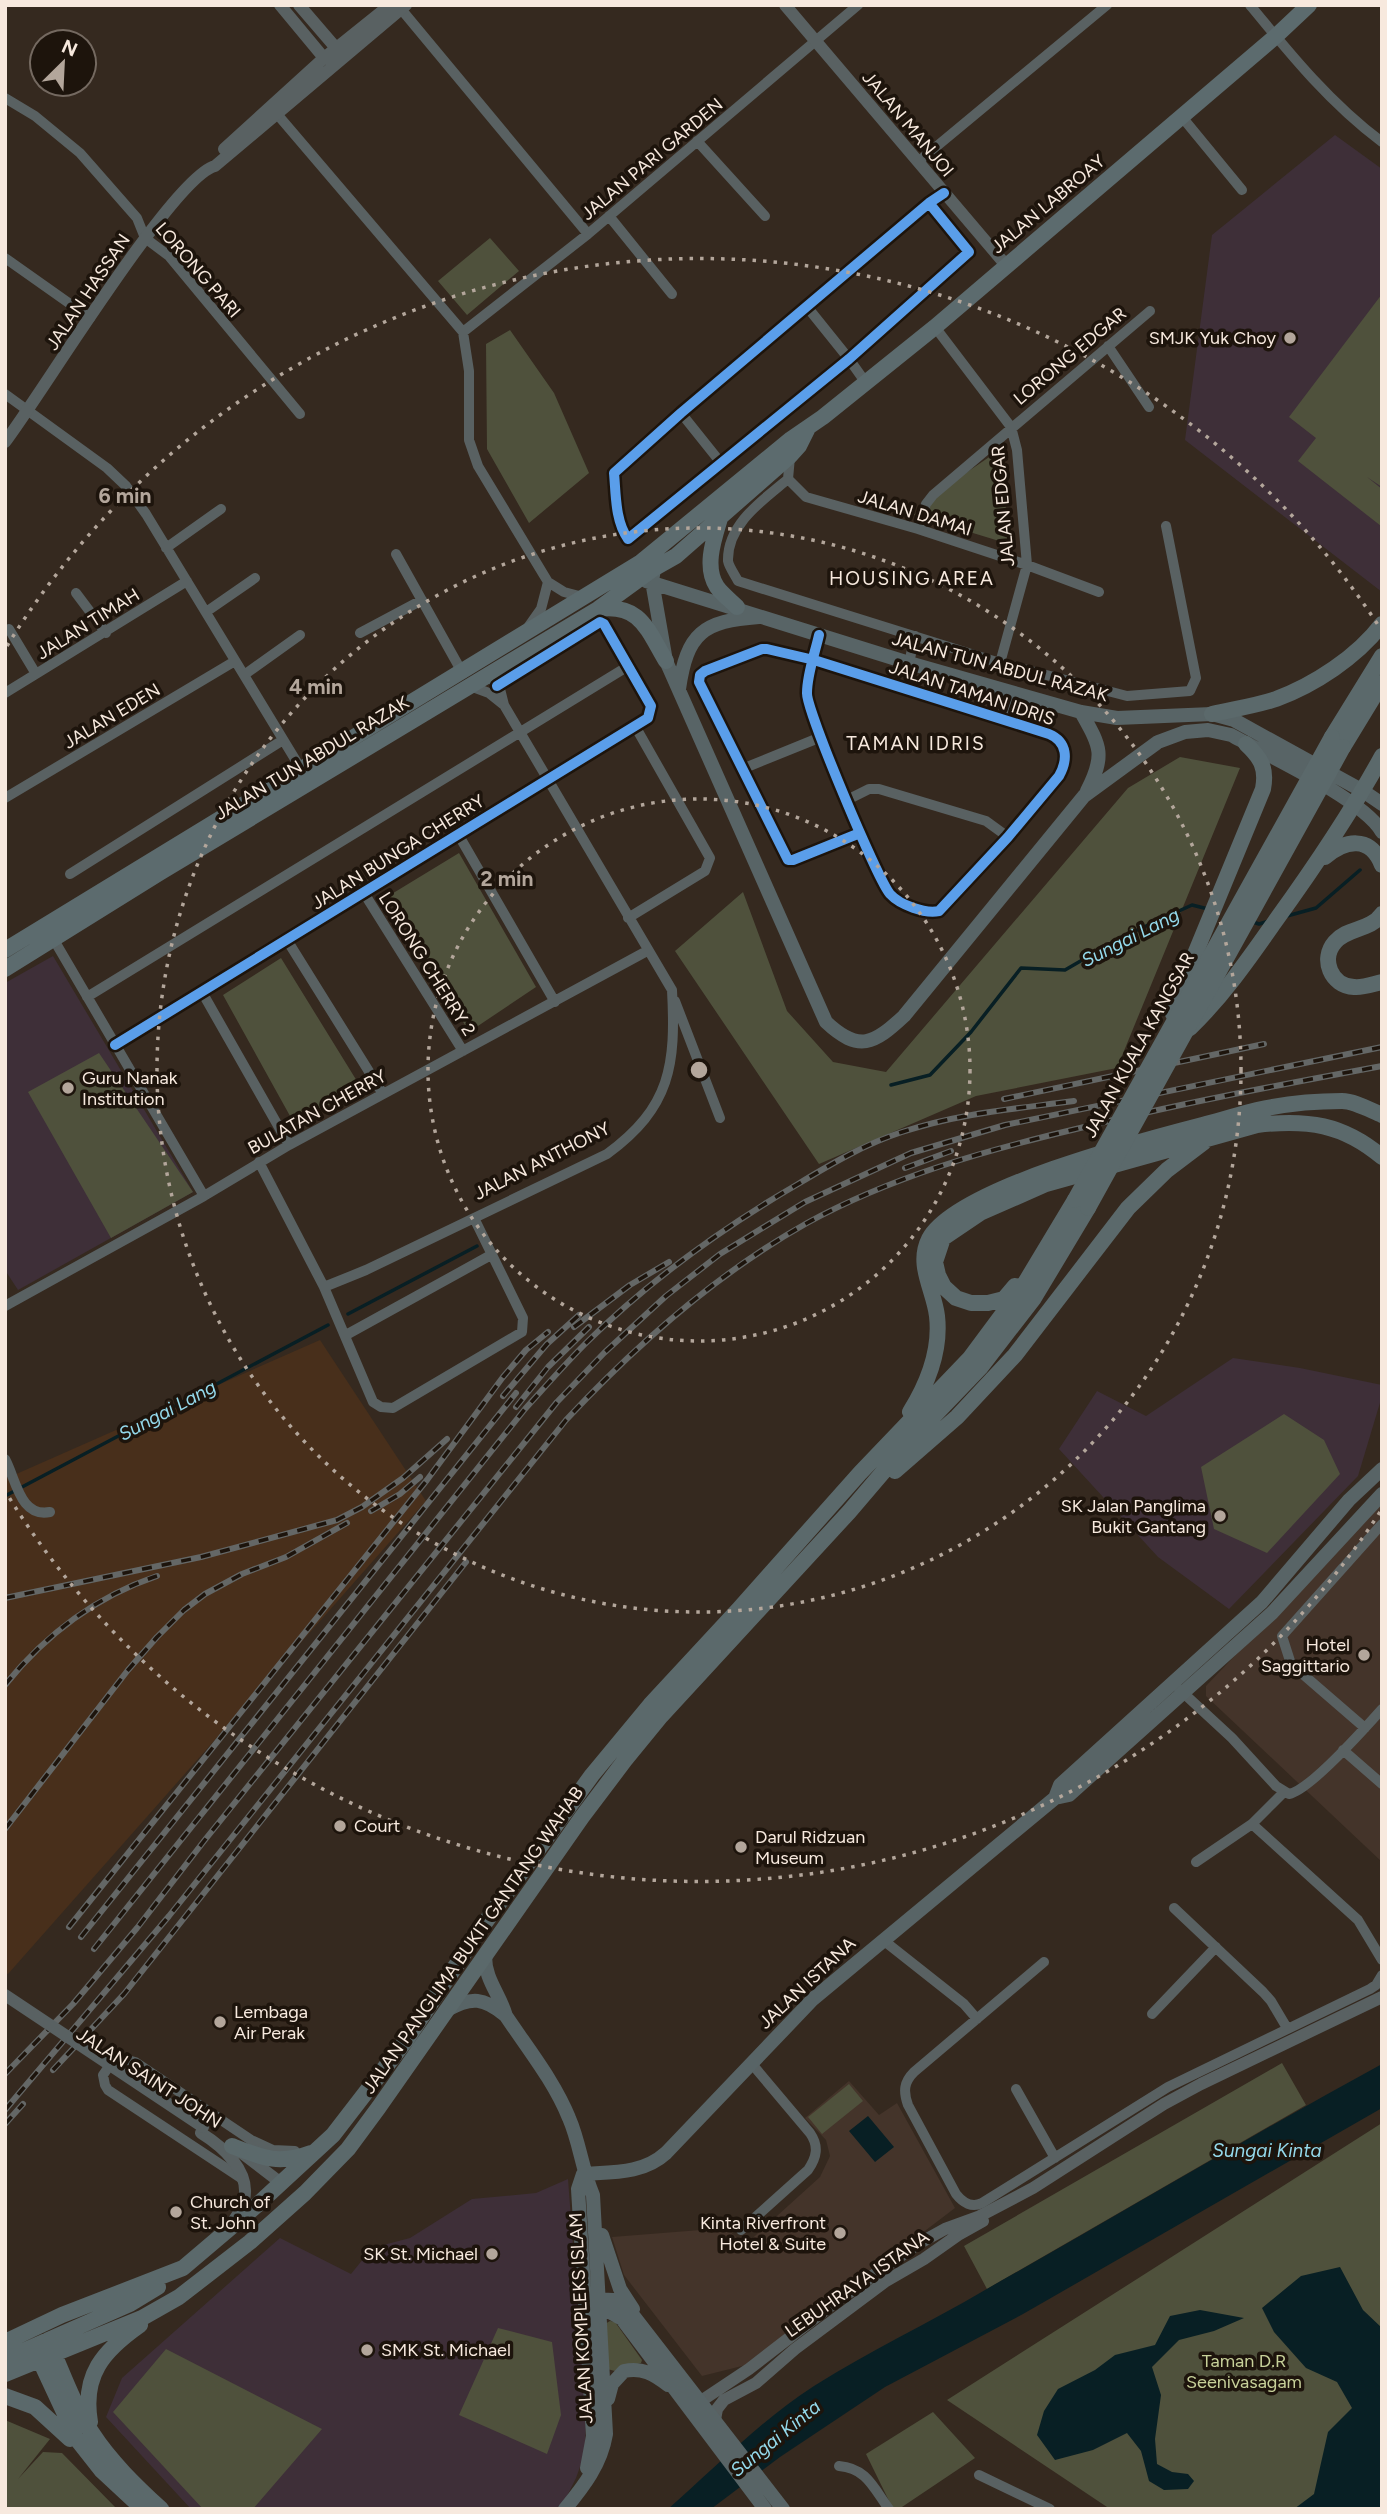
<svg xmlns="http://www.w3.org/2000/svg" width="1387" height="2514" viewBox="0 0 1387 2514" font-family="Figtree,sans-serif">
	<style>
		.commercial { fill: #44342a }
		.built { fill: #482f1b }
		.education { fill: #3e2f38 }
		.green { fill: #4f513c }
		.water { fill: #081f24 }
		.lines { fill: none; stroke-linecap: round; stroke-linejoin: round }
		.stream { stroke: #081f24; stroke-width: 3.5 }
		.minor { stroke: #596162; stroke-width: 10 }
		.tertiary { stroke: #596162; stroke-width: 12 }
		.secondary { stroke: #586466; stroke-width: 14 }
		.primary { stroke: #5c6b6e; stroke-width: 16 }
		.trunk { stroke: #5b696b; stroke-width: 16 }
		.rail-casing { stroke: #646766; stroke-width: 6 }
		.rail { stroke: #1d140c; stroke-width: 3.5; stroke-dasharray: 10; stroke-linecap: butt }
		.tertiary-bridge { stroke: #596162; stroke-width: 12 }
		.trunk-bridge { stroke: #5b696b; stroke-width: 16 }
		.cycleway-casing { stroke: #1d140c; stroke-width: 15 }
		.cycleway { stroke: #5a9eea; stroke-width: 10 }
		.ring { fill: none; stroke: #b3a69b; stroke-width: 3.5; stroke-dasharray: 3.5 7 }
		.poi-dot { fill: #b3a69b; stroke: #1d140c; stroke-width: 2.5 }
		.labels { text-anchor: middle; stroke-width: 7; stroke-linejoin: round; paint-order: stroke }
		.street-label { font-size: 18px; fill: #f7e9de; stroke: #1d140c }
		.poi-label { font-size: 18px; fill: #f7e9de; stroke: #1d140c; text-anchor: start }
		.park-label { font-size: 18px; fill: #c7d099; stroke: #1d140c }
		.neighbourhood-label { font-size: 19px; letter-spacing: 2px; fill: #f7e9de; stroke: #1d140c }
		.water-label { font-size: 19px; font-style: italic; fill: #94d9eb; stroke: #1d140c }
		.centre { fill: #b3a69b; stroke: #1d140c; stroke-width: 3.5 }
		.ring-label { font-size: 21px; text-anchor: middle; font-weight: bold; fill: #b3a69b; stroke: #1d140c; stroke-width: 7; stroke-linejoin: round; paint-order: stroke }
	</style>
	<rect width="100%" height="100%" fill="#35291f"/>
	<path class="commercial" d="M1382 1501V1862L1206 1696V1686Z
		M849 2081 879 2115 897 2103 955 2208 750 2364 702 2376 624 2275 612 2237 726 2228 745 2245 820 2177 830 2156 826 2140 805 2118Z"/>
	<path class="built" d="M320 1340 426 1501 8 1974 5 1973V1479Z"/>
	<path class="education" d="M1335 135 1382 169V592L1185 440 1212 235Z
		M53 956 193 1192 18 1290 5 1270V983Z
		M1233 1358 1300 1368 1382 1385V1396L1358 1476 1229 1609 1158 1557 1059 1449 1097 1391 1146 1416Z
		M568 2179 586 2418 585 2453 576 2478 566 2498 556 2509H191L106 2417 122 2378 280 2238 351 2274 372 2248 410 2238 472 2199 536 2193Z"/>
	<path class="green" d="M490 238 519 271 467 315 438 281Z
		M1382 294V487L1367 477 1382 489 1381 526 1298 461 1316 438 1289 417Z
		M510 330 554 393 589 473 529 523 487 449 486 344Z
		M1001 449 1009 544 914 515 929 498Z
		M1180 757 1240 768 1117 1068 976 1096 819 1164 675 951 743 892 787 1011 833 1062 886 1072 1128 788Z
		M459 853 536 987 469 1032 390 895Z
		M281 958 360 1086 295 1125 223 995Z
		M99 1053 193 1192 111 1238 28 1092Z
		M1284 1414 1324 1440 1340 1474 1267 1553 1214 1529 1201 1467Z
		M1282 2063 1306 2105 987 2289 964 2246Z
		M849 2084 863 2101 822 2134 808 2117Z
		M1382 2123V2509H1110L947 2400Z
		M610 2321 615 2322 642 2360 641 2363 615 2371 607 2369 605 2324Z
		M498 2328 552 2342 561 2415 547 2454 459 2415Z
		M166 2349 322 2429 253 2509H203L113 2412Z
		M933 2412 975 2458 899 2509H893L866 2454Z
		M5 2420 50 2439 18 2479 43 2452 62 2453 117 2509H5Z"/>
	<path class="water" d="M1382 2064V2108L1023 2314 885 2387 780 2457 711 2509H668C715 2468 761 2420 814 2386 869 2351 929 2323 985 2290 1118 2215 1248 2137 1382 2064Z
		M868 2116 894 2147 875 2162 849 2131Z
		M1340 2267 1363 2310 1382 2328V2509H1294L1314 2494 1328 2432 1352 2408 1337 2382 1306 2368 1274 2332 1262 2308 1301 2276Z
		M1200 2310 1244 2318 1214 2331 1179 2340 1152 2367 1161 2395 1155 2439 1157 2464 1172 2472 1188 2474 1194 2481 1188 2489 1164 2490 1149 2481 1141 2451 1127 2433 1093 2450 1055 2460 1037 2435 1044 2411 1058 2389 1095 2370 1115 2355 1155 2345 1170 2316Z"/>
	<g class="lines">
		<path class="stream" d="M1287 916 1316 908 1360 870
			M1253 922 1259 924 1269 921
			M891 1085 930 1075 971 1032 1021 968 1065 970 1122 937 1192 905 1208 909
			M348 1314 477 1246
			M5 1496 328 1325"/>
		<path class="minor" d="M1250 5C1291 55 1330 103 1382 142
			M401 9 588 234
			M5 98 35 116 80 153 137 218 145 238 169 256 300 414
			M277 114 463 332 469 371V440L478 466 548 582 564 592 583 597
			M1182 117 1242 190
			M697 141 765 216
			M919 161 1107 5
			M929 203 969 252 849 359 628 539C615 521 616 494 614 473L681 413 929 203 944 193
			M609 216 672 294
			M5 258 90 318
			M808 308 849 359 866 383
			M935 327 1011 427 1017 450 1027 565 1000 663
			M463 332 588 234 858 5
			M1108 346 1149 407
			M5 394 107 468 126 486 146 514 301 769
			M681 413 721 463
			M790 457 788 479 806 497 918 529 1027 565 1099 592
			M788 479C763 500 727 524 728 561 729 567 735 575 738 581L1000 663 1127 696 1190 691 1196 678 1166 526
			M918 529 926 504 933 495 1150 311
			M166 548 221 509
			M396 554 462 672
			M76 593 106 633
			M206 612 255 578
			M529 626 541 609 548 582
			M9 629 36 674
			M360 633 422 600
			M819 635C815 653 807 674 807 693 806 710 878 880 890 894 900 905 925 914 939 911L1008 837 1059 776C1068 760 1068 742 1049 734L814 660 767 649H762L705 671 700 675 699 682 788 860H793L860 833
			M909 663 915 636
			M244 675 300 635
			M470 686 489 693 504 705
			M5 693 187 581
			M1004 720 1011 693
			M742 769 821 737
			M5 798 235 661
			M847 800 869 789H879L986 821 1008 837
			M458 834 555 1002
			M70 874 283 740
			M364 893 463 1051
			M628 918 705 871 710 858 635 726
			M54 940 204 1196
			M287 940 383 1094
			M202 992 289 1145
			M87 997 630 665
			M675 1001 720 1118
			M115 1045 648 718 651 706 604 624 600 622 497 686
			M259 1162 324 1287 373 1402 381 1407 393 1408 522 1332 523 1318 474 1218
			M324 1287 366 1270 607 1154C671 1107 676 1065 672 990L504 705 500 689 487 673
			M5 1306 204 1196 289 1145 647 951
			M346 1335 491 1255
			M5 1459C16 1479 20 1518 50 1512
			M1179 1689 1232 1738 1276 1786 1289 1794C1310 1790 1366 1727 1382 1709
			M1365 1728 1291 1664 1282 1636 1382 1524
			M1343 1750 1382 1784
			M1252 1824 1358 1920 1382 1960
			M1196 1862 1252 1824 1284 1792
			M1174 1908 1263 1992 1271 2001 1287 2028
			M883 1940 964 2004 977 2019
			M1044 1962 914 2072C904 2082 903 2091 908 2105L956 2194C963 2203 972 2208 982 2203L1168 2087 1370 1989 1376 1985 1382 1975
			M1152 2014 1216 1947
			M1016 2089 1055 2158
			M241 2178 108 2090 105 2085 103 2075 112 2062 120 2058 135 2062 251 2140 273 2150 295 2151
			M741 2230 808 2170C817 2157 819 2146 810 2133L752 2064
			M839 2466C867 2468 874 2489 889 2509
			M979 2475 1050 2509"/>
		<path class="tertiary" d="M280 5 324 58 332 60
			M299 5 336 48 338 55
			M785 5 1005 264
			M224 149 324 58 390 5
			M5 442C41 395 173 177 215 166L406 5
			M201 2133C222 2146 251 2171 244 2200 243 2208 238 2214 234 2220
			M242 2153 281 2183
			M701 2412V2401L749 2369 837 2301 916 2245 945 2229 978 2217 1033 2188 1164 2104 1201 2084 1382 1997
			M715 2420 717 2409 724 2400 756 2383 795 2349 886 2281 924 2259 958 2235 983 2221"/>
		<path class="secondary" d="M655 563 652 581 666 661 826 1022C859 1053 874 1044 904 1016L1084 796 1158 742 1185 732 1208 730 1231 735C1267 755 1363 799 1382 832
			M646 581 909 663 1081 712 1117 718 1212 714 1234 720 1363 791 1382 804
			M679 689C687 633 703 621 759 617
			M1081 712C1100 746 1106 754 1087 791
			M1055 1798 1069 1795 1272 1613 1382 1494
			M485 1956C485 1980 500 1994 506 2016 528 2049 554 2081 569 2118 580 2143 582 2170 593 2195L606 2434C601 2464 584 2486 565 2509
			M447 2010C472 1996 484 1998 505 2015
			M583 2174C613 2172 643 2174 666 2153L813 1999 1055 1798 1060 1785 1262 1602 1349 1500 1382 1469
			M583 2174 578 2189 593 2436 587 2468
			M602 2235 620 2289 633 2309
			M591 2299 613 2300 629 2310 783 2509
			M593 2310H606L622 2319 765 2509
			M608 2399 612 2384 624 2371C642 2367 654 2374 668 2385"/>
		<path class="primary" d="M721 515C715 536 703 566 717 587 722 594 731 601 737 607
			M598 609C640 603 647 629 666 661
			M5 950 641 562 791 439 823 417 935 327 1276 36 1309 5
			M5 969 161 872 598 609 653 569 676 556 790 456 799 446 807 430"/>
		<path class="trunk" d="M1212 714C1233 709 1255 706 1276 699 1314 685 1357 657 1382 624
			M1332 737 1382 656
			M1343 747 1382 683
			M1325 857C1345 840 1370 835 1382 865
			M1382 914C1370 931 1348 927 1335 942 1320 959 1331 986 1354 987 1363 988 1373 984 1382 982
			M1173 1014 1195 954 1263 789C1267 768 1261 758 1246 744
			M1190 1028C1223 996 1248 960 1274 923 1313 869 1350 815 1382 756
			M1015 1286 1004 1299 988 1303H971L956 1298 944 1287 938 1275 935 1262 943 1238 980 1213 1046 1184 1257 1125C1307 1119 1343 1124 1382 1157
			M910 1412C928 1383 941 1351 937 1316 934 1290 916 1265 929 1239 956 1188 1148 1139 1206 1124 1223 1120 1240 1114 1257 1110 1284 1104 1313 1101 1342 1101 1354 1101 1370 1110 1382 1115
			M895 1471 957 1417 1015 1355 1128 1208 1167 1170 1204 1142
			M232 2146C263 2158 279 2165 311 2153
			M48 2340C62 2371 73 2404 92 2433 110 2461 136 2486 161 2509
			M5 2342 62 2315 183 2268 256 2206 333 2135 407 2039 479 1931 592 1775 650 1705 739 1609 860 1473 970 1358 1022 1288 1075 1200
			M36 2352 76 2438 102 2471 143 2509
			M5 2359 130 2304 158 2287
			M5 2374 142 2318 179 2297 250 2242 305 2193 348 2149 379 2107 582 1817 625 1760 661 1716 849 1512 907 1444 980 1368 1034 1298 1088 1208
			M5 2396 35 2407 70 2439
			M90 2422C82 2375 103 2351 140 2325"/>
		<defs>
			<path id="rail" d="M1004 1099 1264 1044
				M905 1168 951 1151
				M574 1327 630 1285 669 1262
				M503 1396 547 1344 579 1315
				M516 1407 548 1367 589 1327
				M371 1511 400 1494 420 1477
				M5 1598 201 1557 337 1520 362 1507 403 1478 447 1439
				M5 1685C46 1634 95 1597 157 1576
				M5 1829 128 1670 157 1637 184 1610 205 1594 242 1574 286 1557 347 1523
				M69 1927 427 1480 503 1377 526 1350 548 1332
				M81 1937 516 1393
				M94 1949 525 1409C545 1387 565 1364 586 1343 649 1281 722 1228 798 1184 831 1164 865 1144 902 1132 960 1113 1014 1109 1074 1101
				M53 2070 124 1994 466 1562
				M5 2074 73 2004 137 1928 204 1841 557 1402 604 1353 666 1296 720 1254 805 1202 911 1153 1005 1125 1382 1047
				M5 2110 169 1916 566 1420C637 1344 716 1274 807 1223 891 1177 983 1151 1076 1129 1177 1104 1279 1085 1382 1066
				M5 2124 23 2104"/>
		</defs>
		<use href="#rail" class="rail-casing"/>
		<use href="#rail" class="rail"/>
		<path class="tertiary-bridge" d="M5 1995 203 2127"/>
		<path class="trunk-bridge" d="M1075 1200 1332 737
			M1088 1208 1343 747"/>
		<defs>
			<path id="cycleway" d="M929 203 969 252 849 359 628 539C615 521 616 494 614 473L681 413 929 203 944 193
				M819 635C815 653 807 674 807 693 806 710 878 880 890 894 900 905 925 914 939 911L1008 837 1059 776C1068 760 1068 742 1049 734L814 660 767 649H762L705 671 700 675 699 682 788 860H793L860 833
				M115 1045 648 718 651 706 604 624 600 622 497 686"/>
		</defs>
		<use href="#cycleway" class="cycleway-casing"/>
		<use href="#cycleway" class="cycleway"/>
	</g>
	<g class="ring">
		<circle cx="699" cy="1070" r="271"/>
		<circle cx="699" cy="1070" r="542"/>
		<path d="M1380 1512A812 812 0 0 1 7 1494M7 646A812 812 0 0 1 1380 628"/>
	</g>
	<g class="poi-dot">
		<circle cx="1290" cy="338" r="7"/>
		<circle cx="68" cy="1088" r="7"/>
		<circle cx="1220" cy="1516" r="7"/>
		<circle cx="1364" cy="1655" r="7"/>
		<circle cx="340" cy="1826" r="7"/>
		<circle cx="741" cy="1847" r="7"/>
		<circle cx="220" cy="2022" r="7"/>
		<circle cx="176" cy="2212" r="7"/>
		<circle cx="840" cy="2233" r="7"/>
		<circle cx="492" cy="2254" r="7"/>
		<circle cx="367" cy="2350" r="7"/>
	</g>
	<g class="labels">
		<g class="street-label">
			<text transform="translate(908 124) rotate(50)" y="6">JALAN MANJOI</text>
			<text transform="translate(652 159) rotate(-40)" y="6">JALAN PARI GARDEN</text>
			<text transform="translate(1048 204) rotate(-40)" y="6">JALAN LABROAY</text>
			<text transform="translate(198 270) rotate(49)" y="6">LORONG PARI</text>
			<text transform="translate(88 292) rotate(-56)" y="6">JALAN HASSAN</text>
			<text transform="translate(1070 356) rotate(-40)" y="6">LORONG EDGAR</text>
			<text transform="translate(1003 506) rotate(-95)" y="6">JALAN EDGAR</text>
			<text transform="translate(915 513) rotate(17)" y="6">JALAN DAMAI</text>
			<text transform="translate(88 624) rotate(-32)" y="6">JALAN TIMAH</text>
			<text transform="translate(1000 667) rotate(15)" y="6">JALAN TUN ABDUL RAZAK</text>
			<text transform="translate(972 693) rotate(18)" y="6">JALAN TAMAN IDRIS</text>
			<text transform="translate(112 716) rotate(-31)" y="6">JALAN EDEN</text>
			<text transform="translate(312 758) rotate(-31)" y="6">JALAN TUN ABDUL RAZAK</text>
			<text transform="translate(398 852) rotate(-32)" y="6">JALAN BUNGA CHERRY</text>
			<text transform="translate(427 964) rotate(58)" y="6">LORONG CHERRY 2</text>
			<text transform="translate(1139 1045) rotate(-61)" y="6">JALAN KUALA KANGSAR</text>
			<text transform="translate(317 1112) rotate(-29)" y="6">BULATAN CHERRY</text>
			<text transform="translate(542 1161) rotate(-27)" y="6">JALAN ANTHONY</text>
			<text transform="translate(473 1940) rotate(-55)" y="6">JALAN PANGLIMA BUKIT GANTANG WAHAB</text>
			<text transform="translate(807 1983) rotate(-43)" y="6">JALAN ISTANA</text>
			<text transform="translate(149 2078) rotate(33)" y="6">JALAN SAINT JOHN</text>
			<text transform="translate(857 2284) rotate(-35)" y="6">LEBUHRAYA ISTANA</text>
			<text transform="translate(581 2318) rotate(-93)" y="6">JALAN KOMPLEKS ISLAM</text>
		</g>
		<g class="poi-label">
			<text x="1276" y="344" text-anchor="end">SMJK Yuk Choy</text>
			<text x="82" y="1084">Guru Nanak<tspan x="82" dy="21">Institution</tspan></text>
			<text x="1206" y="1512" text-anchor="end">SK Jalan Panglima<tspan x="1206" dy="21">Bukit Gantang</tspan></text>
			<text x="1350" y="1651" text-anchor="end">Hotel<tspan x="1350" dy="21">Saggittario</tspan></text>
			<text x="354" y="1832">Court</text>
			<text x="755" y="1843">Darul Ridzuan<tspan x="755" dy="21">Museum</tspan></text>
			<text x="234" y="2018">Lembaga<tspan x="234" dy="21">Air Perak</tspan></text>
			<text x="190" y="2208">Church of<tspan x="190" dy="21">St. John</tspan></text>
			<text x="826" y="2229" text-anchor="end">Kinta Riverfront<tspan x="826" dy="21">Hotel &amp; Suite</tspan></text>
			<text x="478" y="2260" text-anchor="end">SK St. Michael</text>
			<text x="381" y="2356">SMK St. Michael</text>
		</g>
		<g class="park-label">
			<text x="1244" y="2367">Taman D.R<tspan x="1244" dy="21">Seenivasagam</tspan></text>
		</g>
		<g class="neighbourhood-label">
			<text x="912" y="585">HOUSING AREA</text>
			<text x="916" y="750">TAMAN IDRIS</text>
		</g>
		<g class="water-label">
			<text transform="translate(1130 937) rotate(-27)" y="7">Sungai Lang</text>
			<text transform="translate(167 1410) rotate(-28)" y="7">Sungai Lang</text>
			<text x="1267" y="2157">Sungai Kinta</text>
			<text transform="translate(775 2438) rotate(-39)" y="7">Sungai Kinta</text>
		</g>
	</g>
	<circle cx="699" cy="1070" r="10" class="centre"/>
	<g class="ring-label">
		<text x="125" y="503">6 min</text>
		<text x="316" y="694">4 min</text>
		<text x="507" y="886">2 min</text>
	</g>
	<rect width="1387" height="2514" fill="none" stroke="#f7e9de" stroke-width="14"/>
	<g transform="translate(63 63) rotate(24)"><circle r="33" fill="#1d140c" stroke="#746960" stroke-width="2"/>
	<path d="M0-5L12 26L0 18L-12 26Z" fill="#b3a69b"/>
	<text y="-10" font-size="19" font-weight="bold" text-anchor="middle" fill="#f7e9de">N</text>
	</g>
</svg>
